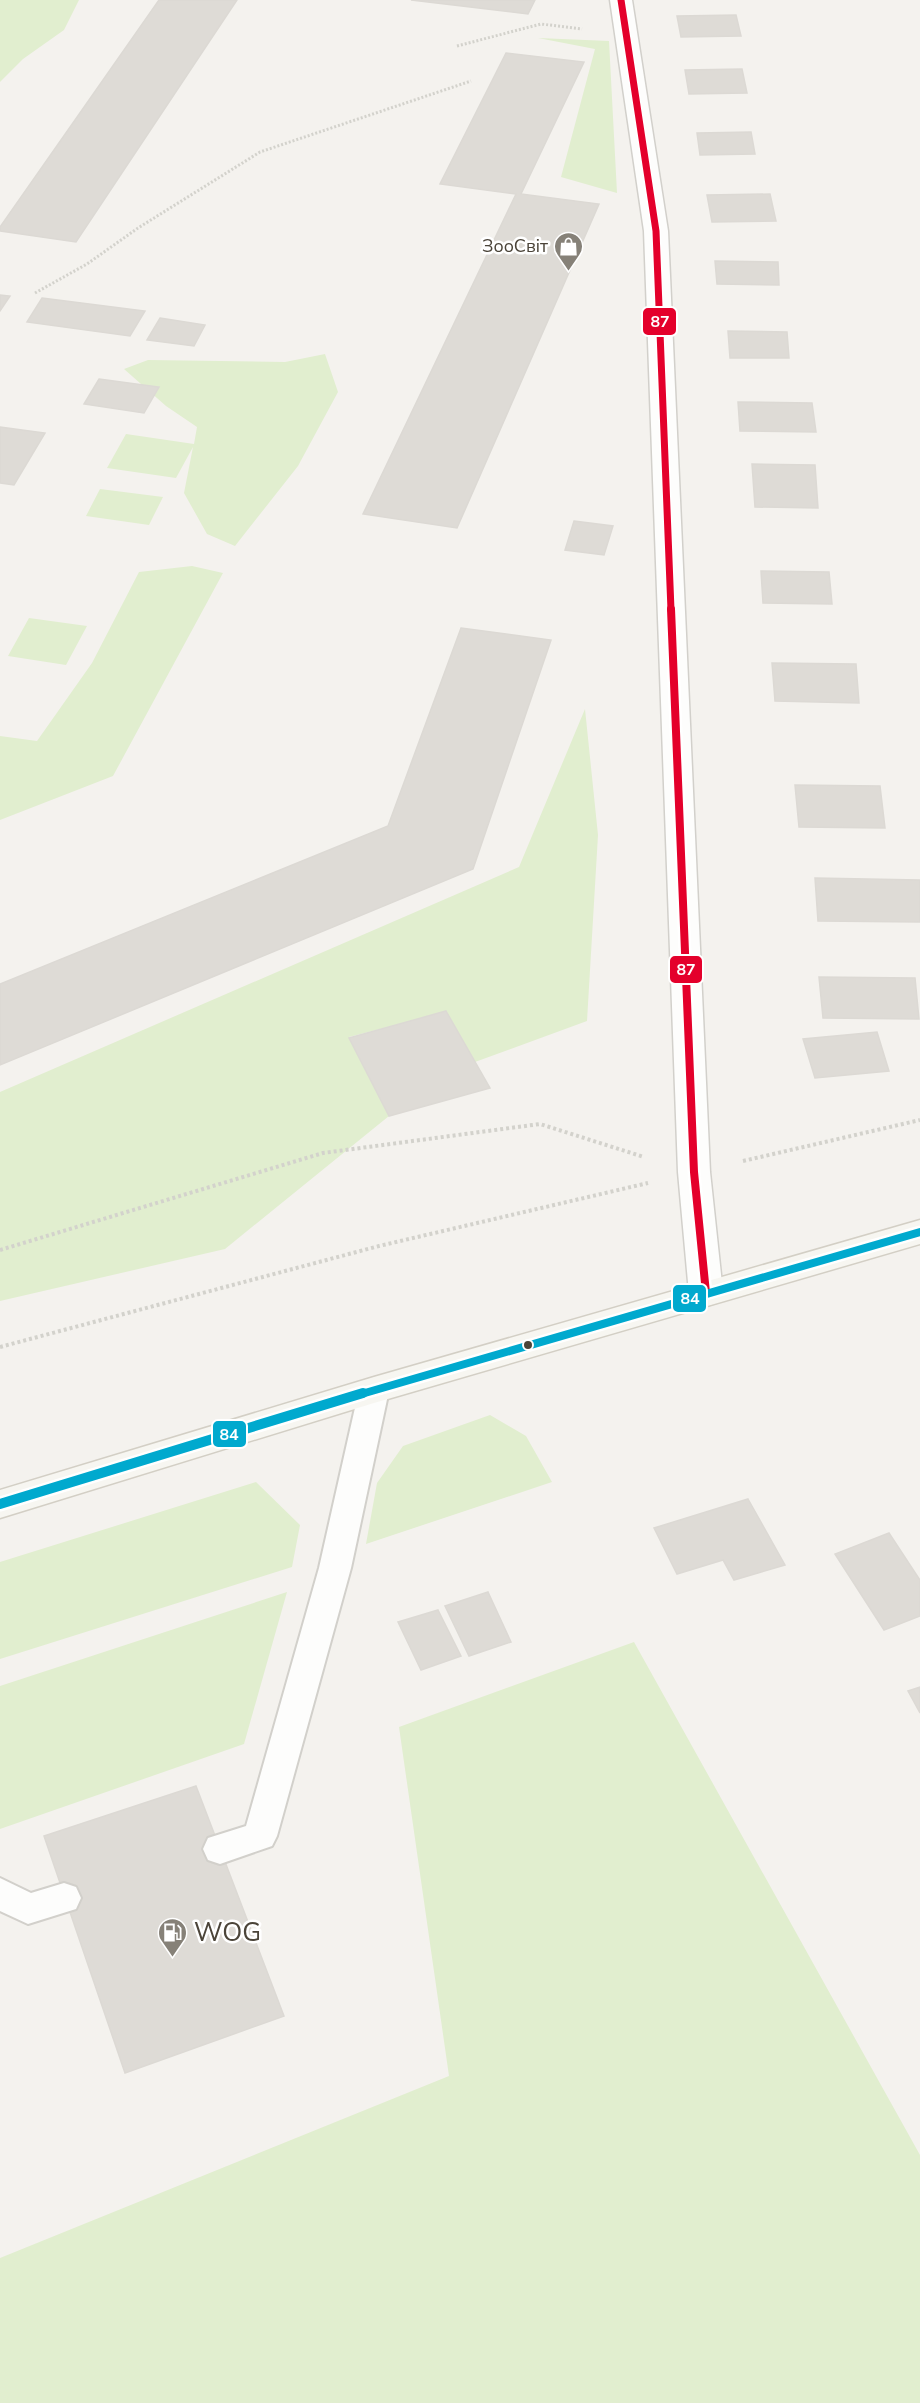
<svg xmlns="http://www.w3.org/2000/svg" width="920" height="2403" viewBox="0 0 920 2403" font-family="'Nunito Sans',sans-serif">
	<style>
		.green { fill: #e1eecf }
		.building { fill: #dedbd6; stroke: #dcd9d4; stroke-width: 1.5 }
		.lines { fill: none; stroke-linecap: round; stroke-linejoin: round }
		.service-casing { stroke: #d2d0cb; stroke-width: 4 }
		.minor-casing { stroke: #d2d0cb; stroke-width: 3 }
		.secondary-casing { stroke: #d3cfc5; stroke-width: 3 }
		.path-far1 { stroke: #d3d2cc; stroke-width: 3; stroke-dasharray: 2 2; stroke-linecap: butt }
		.path { stroke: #d3d2cc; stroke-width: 4; stroke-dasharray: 3 3; stroke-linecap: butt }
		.service { fill: #fdfdfc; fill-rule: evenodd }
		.minor { fill: #fdfdfc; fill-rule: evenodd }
		.secondary { fill: #f7f6f1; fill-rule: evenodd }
		.bus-1-far1-casing { stroke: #fff; stroke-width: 10 }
		.bus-1-casing { stroke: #fff; stroke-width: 13 }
		.bus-2-far1-casing { stroke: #fff; stroke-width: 13 }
		.bus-2-casing { stroke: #fff; stroke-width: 15 }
		.bus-1-far1 { stroke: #e4002b; stroke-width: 7 }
		.bus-1 { stroke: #e4002b; stroke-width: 8 }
		.bus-2-far1 { stroke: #00a9ce; stroke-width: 8 }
		.bus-2 { stroke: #00a9ce; stroke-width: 10 }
		.bus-dot { fill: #4b4439; stroke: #fff; stroke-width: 2 }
		.labels { text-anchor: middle; stroke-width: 5; stroke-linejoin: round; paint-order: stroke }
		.far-poi-label { font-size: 18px; fill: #4b4439; stroke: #fff; text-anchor: end }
		.near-poi-label { font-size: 26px; fill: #4b4439; stroke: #fff; text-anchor: start }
		.line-badge { stroke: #fff; stroke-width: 2 }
		.badge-label { font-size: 16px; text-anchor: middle; font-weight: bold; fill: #fff }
	</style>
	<rect width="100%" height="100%" fill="#f4f2ee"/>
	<path class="green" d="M0 0H79L64 30 23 59 0 82Z
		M538 38 609 41 617 193 561 177 595 49Z
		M325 354 338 392 298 466 235 546 207 534 184 493 193 447 176 478 107 468 126 434 194 444 197 427 166 406 124 369 148 360 285 362Z
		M100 489 163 497 149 525 86 516Z
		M192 566 223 573 113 776 0 820V736L37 741 92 663 139 572Z
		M29 618 87 626 66 665 8 656Z
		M585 709 598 835 587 1021 475 1062 446 1012 349 1037 389 1116 225 1249 0 1301V1092L519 867Z
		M490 1415 526 1436 552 1482 366 1544 377 1483 403 1446Z
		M256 1482 300 1525 292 1567 0 1659V1562Z
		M287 1592 244 1744 0 1829V1686Z
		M634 1642 920 2155V2403H0V2258L449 2076 399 1727Z"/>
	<path class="building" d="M159 0H237L76 242 0 231V227Z
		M411 0H535L528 14Z
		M736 15 741 36 681 37 677 16Z
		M506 53 584 62 521 194 599 204 457 528 363 514 516 194 440 184Z
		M742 69 747 93 689 94 685 70Z
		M751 132 755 154 700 155 697 133Z
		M770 194 776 221 712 222 707 195Z
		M715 261 778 262 779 285 717 284Z
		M0 295 10 296 0 311Z
		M42 298 145 311 130 336 27 322Z
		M160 318 205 325 194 346 147 340Z
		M728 331 787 332 789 358H730Z
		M99 379 159 387 144 413 84 404Z
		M738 402 812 403 816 432 740 431Z
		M0 427 45 433 14 485 0 483Z
		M752 464 815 465 818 508 755 507Z
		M574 521 613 526 604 555 565 550Z
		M761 571 829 572 832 604 763 603Z
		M461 628 551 640 473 869 0 1065V984L388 826Z
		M772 663 856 664 859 703 775 701Z
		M795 785 880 786 885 828 799 827Z
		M815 878 920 880V922L818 921Z
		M819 977 915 978 919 1019 823 1018Z
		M446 1011 490 1088 389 1116 349 1038Z
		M877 1032 889 1071 815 1078 803 1039Z
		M748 1499 785 1565 734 1580 723 1560 677 1574 654 1528Z
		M889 1533 920 1580V1616L884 1630 835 1554Z
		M488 1592 511 1642 469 1656 445 1606Z
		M438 1610 461 1656 421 1670 398 1622Z
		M920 1687V1713L908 1691Z
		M196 1786 284 2016 125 2073 44 1836Z"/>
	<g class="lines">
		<defs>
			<path id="service" d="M374 1378 385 1382 389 1390 351 1568 277 1836 272 1846 220 1864 208 1860 203 1849 208 1838 246 1826 319 1568 359 1390 363 1382Z
				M0 1878 31 1893 64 1883 76 1887 81 1898 76 1909 28 1924 0 1911Z"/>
			<path id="minor" d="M610 0H632L668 231 710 1172 723 1293 718 1302 706 1306 694 1302 689 1293 678 1172 644 231Z"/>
			<path id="secondary" d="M920 1220V1244L374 1403 0 1518V1490L374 1377Z"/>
		</defs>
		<use href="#service" class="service-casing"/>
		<use href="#minor" class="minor-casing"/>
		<use href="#secondary" class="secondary-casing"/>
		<path class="path-far1" d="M457 46 541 24 582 29
			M35 293 87 264 138 228 260 152 471 81"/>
		<path class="path" d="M743 1161 920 1120
			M0 1250 323 1153 540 1124 644 1157
			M0 1347 379 1246 648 1183"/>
		<use href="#service" class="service"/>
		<use href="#minor" class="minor"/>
		<use href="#secondary" class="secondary"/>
		<defs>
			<path id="bus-1-far1" d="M621 0 656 231 671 610"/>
			<path id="bus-1" d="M671 609 694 1172 706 1293"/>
			<path id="bus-2-far1" d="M358 1395 920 1232"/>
			<path id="bus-2" d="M0 1504 363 1393"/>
		</defs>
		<use href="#bus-1-far1" class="bus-1-far1-casing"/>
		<use href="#bus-1" class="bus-1-casing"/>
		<use href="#bus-2-far1" class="bus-2-far1-casing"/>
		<use href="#bus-2" class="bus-2-casing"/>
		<use href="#bus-1-far1" class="bus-1-far1"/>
		<use href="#bus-1" class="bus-1"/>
		<use href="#bus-2-far1" class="bus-2-far1"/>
		<use href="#bus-2" class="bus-2"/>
	</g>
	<defs>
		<symbol id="shop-pin" viewBox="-11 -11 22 30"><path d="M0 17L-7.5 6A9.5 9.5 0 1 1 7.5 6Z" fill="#868178" stroke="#fff"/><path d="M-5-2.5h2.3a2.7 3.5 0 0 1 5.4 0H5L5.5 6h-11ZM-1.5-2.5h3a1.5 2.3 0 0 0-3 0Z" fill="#fff"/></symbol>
		<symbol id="fuel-pin" viewBox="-11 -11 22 30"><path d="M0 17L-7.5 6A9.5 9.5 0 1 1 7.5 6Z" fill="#868178" stroke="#fff"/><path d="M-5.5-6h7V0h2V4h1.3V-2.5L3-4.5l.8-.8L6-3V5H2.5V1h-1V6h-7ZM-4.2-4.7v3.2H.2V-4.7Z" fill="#fff"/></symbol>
	</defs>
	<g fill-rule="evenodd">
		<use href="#shop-pin" x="552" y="230" width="33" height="45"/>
		<use href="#fuel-pin" x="156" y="1916" width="33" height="45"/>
	</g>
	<circle class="bus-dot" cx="528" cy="1345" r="5"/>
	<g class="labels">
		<g class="far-poi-label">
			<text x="548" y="252">ЗооСвiт</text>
		</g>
		<g class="near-poi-label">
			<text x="194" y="1941">WOG</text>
		</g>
	</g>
	<g class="line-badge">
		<rect x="642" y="307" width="35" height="29" rx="6" fill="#e4002b"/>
		<rect x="669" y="955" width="34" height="29" rx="6" fill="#e4002b"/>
		<rect x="672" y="1284" width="35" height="29" rx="6" fill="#00a9ce"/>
		<rect x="212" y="1420" width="35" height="28" rx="6" fill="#00a9ce"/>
	</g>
	<g class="badge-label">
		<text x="660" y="327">87</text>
		<text x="686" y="975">87</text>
		<text x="690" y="1304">84</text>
		<text x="229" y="1440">84</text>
	</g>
</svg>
